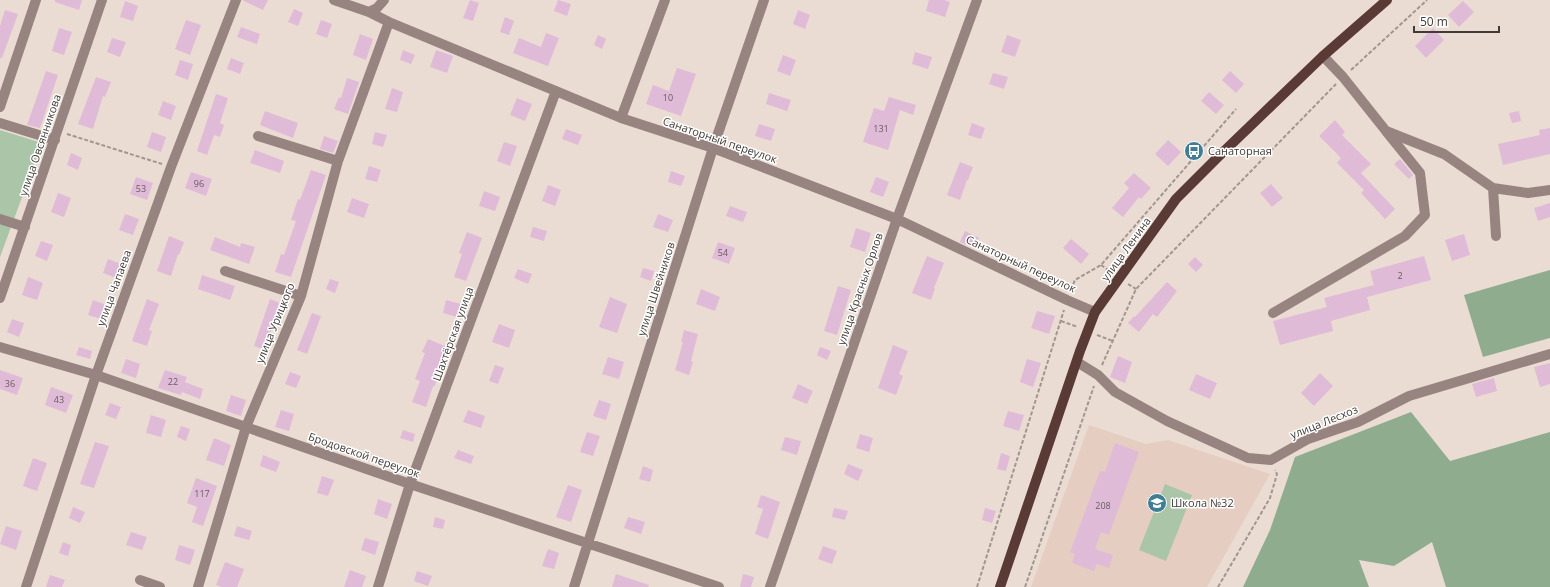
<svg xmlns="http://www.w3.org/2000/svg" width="1550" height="587" viewBox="0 0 1550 587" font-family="'Open Sans',sans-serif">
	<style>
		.built { fill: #e5cec1 }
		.green { fill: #aac5a8 }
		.forest { fill: #8fac8e }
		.building { fill: #dfbbd7 }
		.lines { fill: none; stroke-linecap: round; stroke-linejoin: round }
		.path { stroke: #a1968f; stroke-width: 2; stroke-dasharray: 4 2; stroke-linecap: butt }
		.minor { stroke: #978480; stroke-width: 10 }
		.major { stroke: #5a3a34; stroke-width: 10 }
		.labels { text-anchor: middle; stroke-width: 3; stroke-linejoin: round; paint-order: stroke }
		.number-label { font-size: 9px; fill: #685b5f }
		.street-label { font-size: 11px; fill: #413b37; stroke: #fff }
		.poi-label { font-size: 11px; fill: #413b37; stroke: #fff; text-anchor: start }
	</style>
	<rect width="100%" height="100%" fill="#ebdcd3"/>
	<path class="built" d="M1089 425 1146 444 1168 440 1270 474 1207 587H1031Z"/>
	<path class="green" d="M0 130 42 143 0 257Z
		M1165 484 1192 495 1166 561 1139 550Z"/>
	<path class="forest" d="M1550 270V338L1483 357 1464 295Z
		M1411 412 1450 461 1550 432V587H1446L1432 542 1394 566 1359 560 1369 587H1243L1270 530 1295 457Z"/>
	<path class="building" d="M55 0H82L79 10 55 2Z
		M242 0H268L263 10Z
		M470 0 479 3 473 21 463 18Z
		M558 0 571 4 567 16 554 11Z
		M929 0H944L950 2 945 17 926 11Z
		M125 1 138 6 133 21 120 17Z
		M1463 1 1474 12 1459 27 1448 15Z
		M294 9 303 13 298 26 288 22Z
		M5 10 18 14 2 58H0V26Z
		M798 10 810 15 805 29 793 24Z
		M505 17 514 21 509 35 500 32Z
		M186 20 201 25 190 55 175 49Z
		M321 20 332 24 327 38 316 34Z
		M241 27 260 34 257 44 237 37Z
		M59 28 72 32 64 55 52 51Z
		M1433 28 1444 40 1426 58 1415 46Z
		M546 33 559 38 548 66 513 53 519 38 541 47Z
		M360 34 373 39 366 60 353 55Z
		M598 35 606 39 602 49 594 45Z
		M1007 35 1021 40 1015 57 1001 52Z
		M112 38 126 42 120 57 107 52Z
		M403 50 415 55 411 64 400 60Z
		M436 50 453 56 447 73 430 67Z
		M915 52 932 57 928 69 912 64Z
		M783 55 796 60 790 76 777 71Z
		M231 58 244 63 240 74 227 69Z
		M180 60 193 64 188 80 175 75Z
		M677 68 696 74 681 116 646 104 653 85 669 91Z
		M46 71 58 75 40 128 27 125Z
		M1230 71 1244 84 1236 93 1222 80Z
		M993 73 1008 77 1004 89 989 84Z
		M96 77 111 82 105 97 103 96 93 129 78 124Z
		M347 78 359 82 348 114 334 109 339 97 341 98Z
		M392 88 403 92 397 112 385 109Z
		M1209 92 1224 105 1216 114 1201 101Z
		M769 93 791 100 787 111 766 104Z
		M216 94 228 98 220 123 224 125 220 137 214 135 207 155 197 151Z
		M889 97 916 105 913 115 900 110 888 150 863 142 874 108 884 111Z
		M517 98 532 104 525 121 510 115Z
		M163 101 176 106 171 120 158 115Z
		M265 111 298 123 293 138 260 125Z
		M1519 111 1521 121 1512 123 1509 113Z
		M1335 120 1345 132 1342 135 1371 164 1361 173 1395 209 1385 219 1361 193 1364 190 1337 163 1341 158 1319 136Z
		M972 123 985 128 981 139 968 135Z
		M759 124 775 129 771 141 755 136Z
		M1550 128V154L1503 165 1498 144 1540 135 1539 130Z
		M566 129 582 135 578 145 562 139Z
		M152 132 166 137 161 152 147 147Z
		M375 132 387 135 383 147 372 144Z
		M324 136 338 141 333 153 320 149Z
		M1168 140 1181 152 1168 166 1155 154Z
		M504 142 517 146 510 166 497 161Z
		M255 150 284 161 280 173 250 163Z
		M71 153 82 158 78 170 67 165Z
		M1400 159 1413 175 1409 179 1394 164Z
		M960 162 973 167 968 180H967L960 200 947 195Z
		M369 166 381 170 377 182 365 179Z
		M311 170 326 175 291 277 275 272 281 254 284 255 296 221 291 220 298 199 300 200Z
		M671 171 685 176 681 186 668 182Z
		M191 172 212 179 206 196 185 188Z
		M1134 173 1151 188 1141 199 1139 197 1123 217 1112 208 1129 188 1124 183Z
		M136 177 153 183 147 200 130 194Z
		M876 177 889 182 883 197 870 192Z
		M1271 184 1283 198 1272 207 1260 193Z
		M548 185 561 190 555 206 542 201Z
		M484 191 500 197 495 211 479 206Z
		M58 193 71 198 64 217 51 212Z
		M352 198 369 204 364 218 347 212Z
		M1550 203V217L1538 221 1534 208Z
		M730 206 747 212 743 222 726 216Z
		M125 214 139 219 133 235 119 230Z
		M658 214 673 220 668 232 653 227Z
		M533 227 547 231 544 241 530 237Z
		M856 228 871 233 865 252 850 247Z
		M965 231 979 238 974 248 960 242Z
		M467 232 482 238 466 281 454 277 462 254 459 253Z
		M1464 234 1470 255 1452 261 1445 240Z
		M169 236 184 242 179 255 178 254 171 276 157 271Z
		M215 237 240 247 241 243 255 247 249 264 210 250Z
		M1071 239 1089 254 1081 264 1063 248Z
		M41 241 53 245 47 261 35 256Z
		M718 242 735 248 729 264 712 258Z
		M927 256 944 263 934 288 935 289 931 300 912 293Z
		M1424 256 1431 280 1367 297 1370 310 1331 321 1333 331 1280 345 1273 321 1327 307 1324 298 1374 285 1370 271Z
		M1195 257 1203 265 1196 272 1188 264Z
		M108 259 124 265 119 279 103 273Z
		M643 268 654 271 651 281 640 277Z
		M518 269 532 274 528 284 514 278Z
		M202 275 235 286 230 300 198 289Z
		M28 277 43 283 37 300 22 295Z
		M330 279 339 282 335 293 326 289Z
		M1167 282 1177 291 1157 317 1153 314 1139 332 1128 323 1134 316 1135 317Z
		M838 286 851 290 837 335 824 331Z
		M701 289 720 297 715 311 696 304Z
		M610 297 627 304 617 333 599 327Z
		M147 299 159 304 149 330 152 331 147 346 132 341Z
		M270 299 280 303 265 350 254 346Z
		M93 300 109 306 104 320 88 315Z
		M446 300 461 304 457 317 443 313Z
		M1037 311 1055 316 1049 334 1031 328Z
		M312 313 321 316 307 354 297 350Z
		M12 319 24 323 19 337 7 332Z
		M499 324 515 330 509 348 492 342Z
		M684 330 698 334 691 361 693 362 689 375 675 370 683 342H681Z
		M428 339 447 347 437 372 440 374 434 387 433 386 426 407 412 402 420 381 415 379 425 353 422 352Z
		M893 345 908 351 899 374 903 376 896 395 878 388Z
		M79 347 92 351 90 359 76 355Z
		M820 347 831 351 827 360 817 355Z
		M1118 356 1132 362 1125 383 1110 377Z
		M608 357 624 362 619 379 602 374Z
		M126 359 140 364 136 378 121 373Z
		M1027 359 1041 363 1033 387 1020 382Z
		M1550 363V384L1540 387 1534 367Z
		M495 365 504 368 498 384 489 381Z
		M0 370 23 378 17 395 0 389Z
		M165 370 187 377 185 382 203 389 200 399 182 392 181 395 158 388Z
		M290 372 301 376 296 388 285 384Z
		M1320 373 1333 386 1314 406 1301 393Z
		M1196 374 1217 383 1210 399 1189 390Z
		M1494 378 1497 391 1476 397 1472 384Z
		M798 384 813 391 807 404 792 398Z
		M51 387 73 395 66 413 45 405Z
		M231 395 246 400 241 416 226 411Z
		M599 400 611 404 606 420 593 416Z
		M110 403 121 407 116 419 105 415Z
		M281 410 294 414 289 431 275 427Z
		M468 410 485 416 481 428 463 422Z
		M1008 411 1024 415 1019 431 1003 426Z
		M151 415 166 420 161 437 146 433Z
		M181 426 190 429 186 441 177 437Z
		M403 430 415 434 413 442 400 438Z
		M587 432 600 436 593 456 580 452Z
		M860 434 873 438 869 452 856 448Z
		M785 437 801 441 797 455 781 450Z
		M214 438 231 445 224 466 206 460Z
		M95 442 109 446 94 488 80 484Z
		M1115 443 1139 452 1109 535 1101 532 1095 549 1113 555 1109 568 1097 564 1094 571 1072 563 1075 554 1070 552 1100 471 1105 472Z
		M458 450 474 456 471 464 454 458Z
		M1001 453 1010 456 1006 471 997 469Z
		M263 455 280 462 276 472 260 466Z
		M33 458 47 463 37 491 23 486Z
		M848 464 863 470 858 481 844 474Z
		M643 466 653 470 650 482 639 479Z
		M322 476 334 480 328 496 317 493Z
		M196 478 217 486 203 526 192 522 197 507 187 503Z
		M568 485 582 490 571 522 556 517Z
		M761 495 780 502 768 539 755 534 763 509 757 507Z
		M378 499 392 504 387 519 374 514Z
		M73 507 85 512 80 523 69 518Z
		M834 508 848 511 845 520 832 517Z
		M985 508 996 511 992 523 982 520Z
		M435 517 445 520 443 529 433 527Z
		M628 517 645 522 641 534 624 528Z
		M6 526 22 531 16 550 0 544Z
		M237 526 252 531 249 540 234 536Z
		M131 532 147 537 142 550 126 545Z
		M365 538 379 542 375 555 361 550Z
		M63 542 71 545 68 556 59 553Z
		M179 545 195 550 190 565 175 560Z
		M823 546 837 551 832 564 818 559Z
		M548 549 559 553 554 569 542 566Z
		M225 562 244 569 237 587H222L216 585Z
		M350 570 366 576 362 587H344Z
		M417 571 432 576 428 586 414 581Z
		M616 574 649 585 648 587H612Z
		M743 574 754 577 751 587H740Z
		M50 575 65 580 62 587H46Z"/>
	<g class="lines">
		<path class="path" d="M1351 70 1427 0
			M67 134 162 164
			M1101 265 1111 272
			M1128 284 1136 289
			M1071 290 1075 280 1101 265 1236 109
			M1061 321 1078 327
			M1097 335 1113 341
			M1102 365 1136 289 1336 84
			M977 587 1064 310
			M1025 587 1094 386
			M1218 587 1270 498 1277 474 1275 470"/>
		<path class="minor" d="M334 0 369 12 389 22 621 118 713 148 897 219 1067 300 1095 312
			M369 12 377 8 384 0
			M1323 56 1343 77 1386 131 1444 154 1493 188 1496 236
			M0 107 36 0
			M621 118 665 0
			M0 123 55 140
			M258 136 338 161
			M1493 188 1528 193 1550 190
			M0 219 25 227
			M225 271 301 296
			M0 298 102 0
			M1273 313 1405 236 1425 215 1420 173 1386 131
			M0 347 96 375 410 484 719 587
			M1077 362 1098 375 1115 392 1167 421 1248 458 1271 460 1308 439 1358 422 1409 396 1550 354
			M140 580 160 587
			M26 587 96 375 171 167 236 0
			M198 587 246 427 301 296 338 161 389 22
			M378 587 410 484 556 91
			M574 587 713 148 764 0
			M770 587 897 219 977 0"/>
		<path class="major" d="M1000 587 1080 351 1095 312 1176 199 1218 157 1323 56 1387 0"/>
	</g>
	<defs>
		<symbol id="bus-disc" viewBox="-11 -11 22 22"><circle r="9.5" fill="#417d95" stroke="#fff"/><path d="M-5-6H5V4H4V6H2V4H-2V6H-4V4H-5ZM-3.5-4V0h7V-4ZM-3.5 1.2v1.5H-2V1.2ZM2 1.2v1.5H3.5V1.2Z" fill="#fff"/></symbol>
		<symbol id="school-disc" viewBox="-11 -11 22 22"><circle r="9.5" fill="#417d95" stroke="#fff"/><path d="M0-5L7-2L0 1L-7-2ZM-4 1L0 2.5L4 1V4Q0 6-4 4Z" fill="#fff"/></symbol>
	</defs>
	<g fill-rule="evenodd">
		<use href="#bus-disc" x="1183" y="140" width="22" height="22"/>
		<use href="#school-disc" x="1146" y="492" width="22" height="22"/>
	</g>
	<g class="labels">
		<g class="number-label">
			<text x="668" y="101">10</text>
			<text x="881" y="132">131</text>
			<text x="199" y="187">96</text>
			<text x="141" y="192">53</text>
			<text x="723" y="256">54</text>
			<text x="1400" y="279">2</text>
			<text x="173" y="385">22</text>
			<text x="10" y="387">36</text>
			<text x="59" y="403">43</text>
			<text x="202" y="497">117</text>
			<text x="1103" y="509">208</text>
		</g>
		<g class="street-label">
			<text transform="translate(720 140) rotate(19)" y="4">Санаторный переулок</text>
			<text transform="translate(40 145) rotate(-71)" y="4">улица Овсянникова</text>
			<text transform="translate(1126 249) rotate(-54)" y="4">улица Ленина</text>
			<text transform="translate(1021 264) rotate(25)" y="4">Санаторный переулок</text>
			<text transform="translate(114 288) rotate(-70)" y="4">улица Чапаева</text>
			<text transform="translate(656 289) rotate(-72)" y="4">улица Швейников</text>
			<text transform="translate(860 289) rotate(-71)" y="4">улица Красных Орлов</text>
			<text transform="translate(275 323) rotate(-68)" y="4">улица Урицкого</text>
			<text transform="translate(453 334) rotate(-70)" y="4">Шахтёрская улица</text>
			<text transform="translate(1324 422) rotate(-22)" y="4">улица Лесхоз</text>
			<text transform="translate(364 455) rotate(19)" y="4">Бродовской переулок</text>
		</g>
		<g class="poi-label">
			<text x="1208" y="155">Санаторная</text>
			<text x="1171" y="507">Школа №32</text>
		</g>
	</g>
	<path d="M1414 26v6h85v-6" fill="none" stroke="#413b37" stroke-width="2"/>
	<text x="1420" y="26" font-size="12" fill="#413b37" stroke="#ffffff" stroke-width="3" paint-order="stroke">50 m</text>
</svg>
